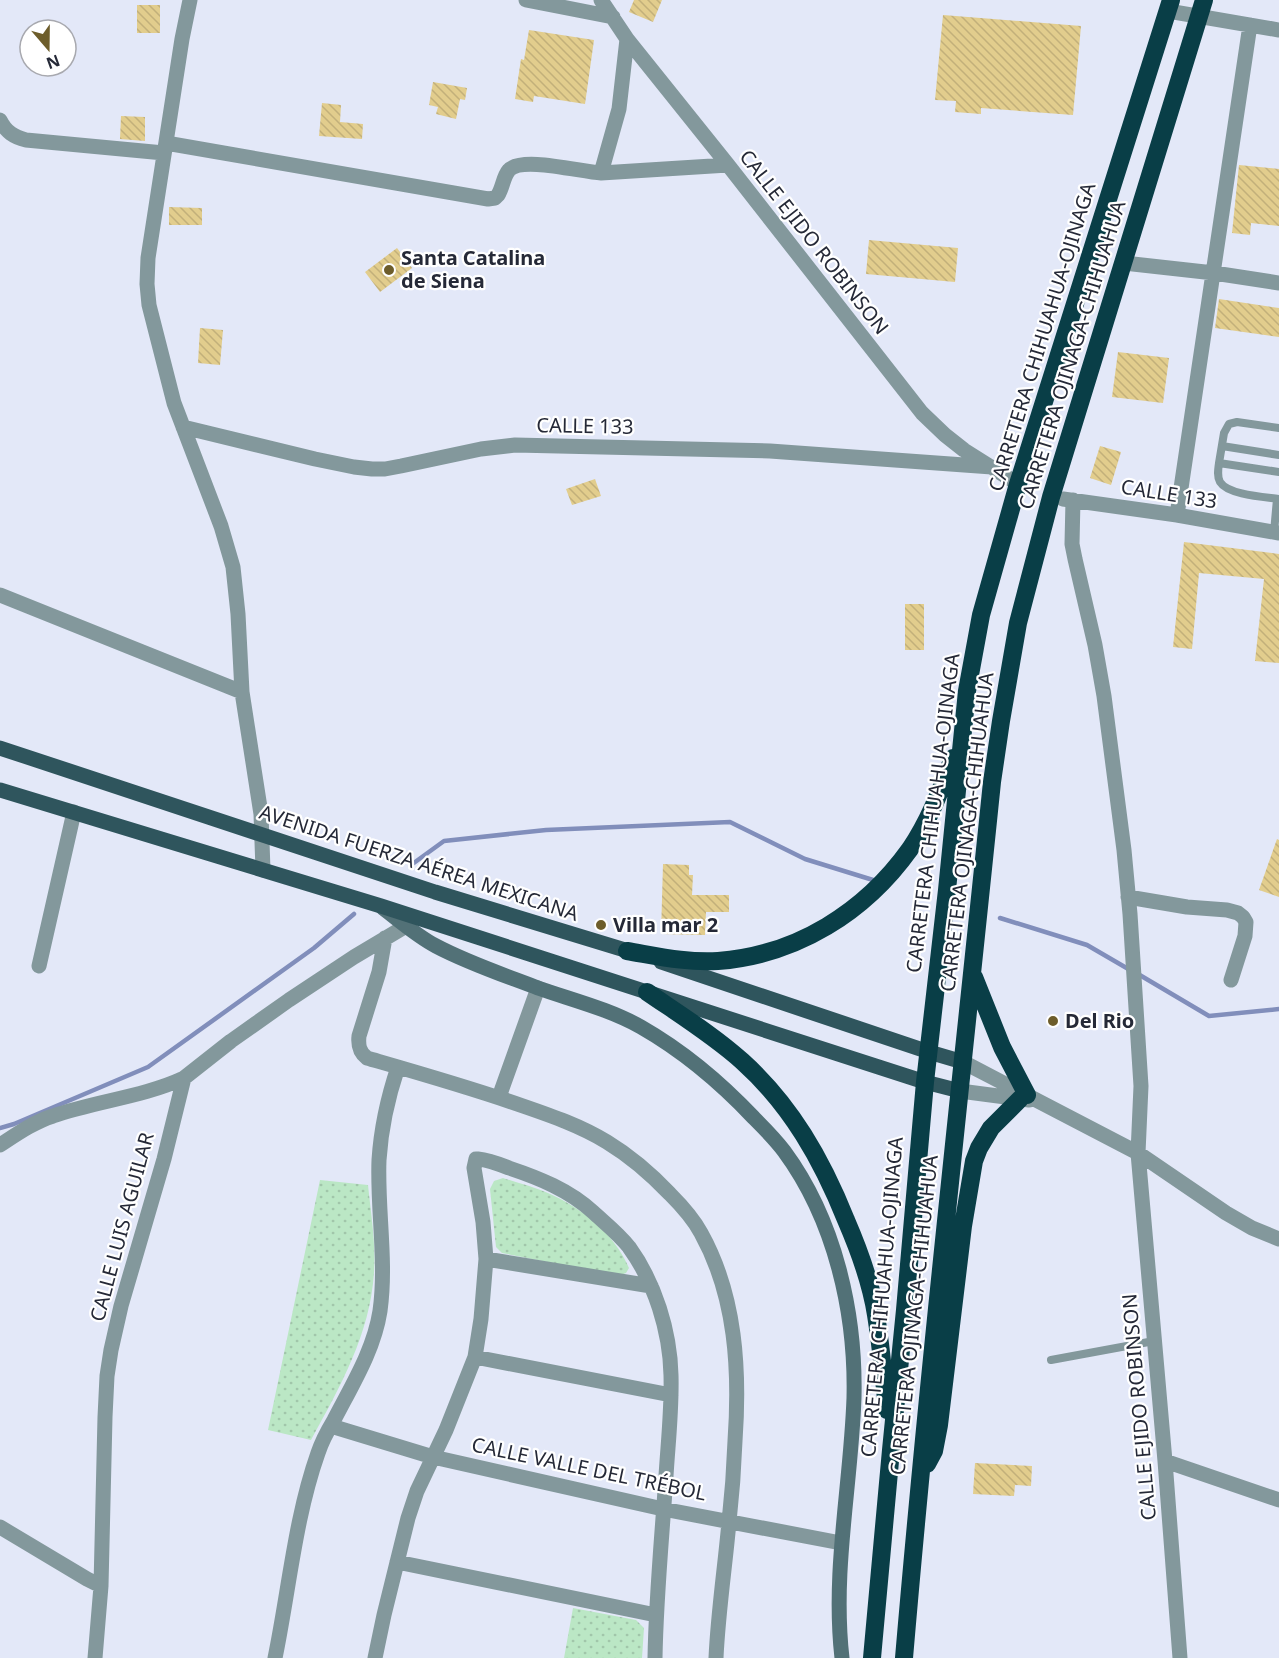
<svg xmlns="http://www.w3.org/2000/svg" width="1279" height="1658" viewBox="0 0 1279 1658" font-family="'Noto Sans',sans-serif">
	<style>
		.park { fill: url(#park-dots) }
		.lines { fill: none; stroke-linecap: round; stroke-linejoin: round }
		.stream { stroke: #818ebb; stroke-width: 4.5 }
		.building { fill: url(#building-back-hatch) }
		.lane { stroke: #83989c; stroke-width: 8 }
		.street { stroke: #83989c; stroke-width: 15 }
		.secondary { stroke: #527177; stroke-width: 15 }
		.primary { stroke: #2f555d; stroke-width: 15 }
		.highway { stroke: #093e47; stroke-width: 18 }
		.poi-dot { fill: #6d5d2b; stroke: #fff; stroke-width: 2 }
		.labels { text-anchor: middle; stroke-width: 4.5; stroke-linejoin: round; paint-order: stroke }
		.street-label { font-size: 20px; fill: #252937; stroke: #fff }
		.poi-label { font-size: 20px; font-weight: bold; fill: #252937; stroke: #fff; text-anchor: start }
	</style>
	<defs>
		<pattern id="park-dots" width="8" height="8" patternUnits="userSpaceOnUse" patternTransform="scale(1.5)"><rect width="8" height="8" fill="#bbe7c5"/><path d="M2 2h.1M6 6h.1" fill="none" stroke="#a1c6aa" stroke-width="1.8" stroke-linecap="round"/></pattern>
		<pattern id="building-back-hatch" width="6" height="6" patternUnits="userSpaceOnUse" patternTransform="scale(1.5)"><rect width="6" height="6" fill="#e2cd8d"/><path d="M-1 5l2 2M0 0l6 6M5-1l2 2" fill="none" stroke="#c2b07a"/></pattern>
	</defs>
	<rect width="100%" height="100%" fill="#e3e8f8"/>
	<path class="park" d="M503 1178C518 1183 534 1187 548 1193 582 1208 614 1233 629 1268L626 1273 618 1276 502 1253 496 1247 490 1189 494 1181Z
		M320 1180 368 1185C371 1214 376 1244 374 1273 370 1334 340 1387 311 1440L268 1430Z
		M573 1608 636 1620 644 1628 642 1658H564Z"/>
	<g class="lines">
		<path class="stream" d="M411 865 444 841 546 830 730 822 805 859 873 880
			M1000 918 1087 945 1130 970
			M1138 974 1209 1016 1279 1009
			M0 1128 14 1124 148 1067 314 948 354 914"/>
	</g>
	<path class="building" d="M634 0H662L653 22 629 12Z
		M137 5H160V33H137Z
		M943 15 1081 26 1073 115 981 108V114L955 112 956 101 935 100Z
		M529 30 594 40 585 104 534 96 533 102 515 99 521 59 524 60Z
		M433 82 467 88 465 100 460 99 456 119 436 114 438 107 429 105Z
		M322 103 341 105 340 122 363 124 362 139 319 136Z
		M121 116 145 117V141L120 139Z
		M1239 165 1279 169V226L1251 223 1250 235 1232 233Z
		M169 207 202 208V225H169Z
		M869 240 958 248 955 282 866 274Z
		M397 248 412 268 380 292 365 272Z
		M1219 299 1279 308V337L1215 328Z
		M200 328 223 330 220 365 198 363Z
		M1118 352 1169 358 1163 403 1112 397Z
		M1100 446 1121 452 1111 485 1090 478Z
		M595 479 601 496 572 505 566 489Z
		M1184 542 1279 554V663L1255 661 1264 579 1199 573 1192 649 1173 647Z
		M905 604H924V650H905Z
		M1277 839 1279 840V897L1259 890Z
		M663 864 689 865V875H693L692 895H729V912H706L705 935 661 934Z
		M975 1463 1032 1466 1031 1486 1015 1485 1014 1496 973 1494Z"/>
	<g class="lines">
		<path class="lane" d="M1222 446 1279 455
			M1219 463 1224 433 1229 424 1237 422 1279 428
			M1279 472 1219 463C1218 470 1217 477 1220 482 1228 495 1265 497 1279 499
			M1274 532 1277 499
			M1051 1360 1154 1341"/>
		<path class="street" d="M190 0 182 39 148 258 147 284 149 305 174 403 221 526 233 567 238 614 242 692 261 814 263 870
			M526 0 613 17
			M601 0 627 39 728 165 922 413 945 435 964 450 1018 484
			M1168 11 1279 30
			M0 120C6 132 14 137 26 140L164 153
			M166 143 488 199 495 198 498 195C503 187 503 177 509 170 522 156 581 172 601 173L728 165
			M601 173 619 109 627 39
			M1124 263 1214 273 1279 283
			M183 427 315 459 354 467 372 469H385L401 466 481 449 515 445 770 451 992 467
			M1063 499 1177 515 1279 533
			M1073 500 1072 544 1075 559 1095 645 1104 696 1124 850 1130 914 1141 1086 1138 1153 1165 1461 1180 1658
			M1177 515 1250 25
			M0 595 242 692
			M1128 897 1187 907 1227 910 1238 913 1243 917 1246 922 1245 936 1231 980
			M385 938 379 972 359 1036C358 1045 359 1052 367 1058 419 1073 472 1088 523 1106 552 1116 581 1126 607 1142 630 1156 651 1174 670 1194 681 1205 693 1218 701 1233 736 1296 740 1370 735 1441 734 1468 732 1495 729 1522 725 1567 718 1613 716 1658
			M39 966 74 812
			M963 1062 1138 1153 1226 1213 1252 1228 1279 1239
			M960 1091 1029 1100
			M499 1097 538 988
			M0 1145C17 1134 34 1122 53 1116 96 1101 143 1097 184 1078
			M486 1259 651 1286
			M475 1357 671 1395
			M331 1426 433 1457 663 1509 841 1543
			M1165 1461 1279 1500
			M0 1527 87 1579 101 1586
			M397 1562 656 1615
			M95 1658 101 1586 105 1417 107 1376 111 1350 121 1306 164 1159 184 1078 231 1041 289 1000 354 957 406 926
			M275 1658C289 1590 295 1518 318 1453 322 1441 328 1430 334 1420 352 1385 374 1350 380 1311 387 1261 377 1210 379 1160 381 1128 388 1097 398 1067
			M375 1658 384 1615 408 1518 417 1491 446 1430 475 1357 481 1319 486 1259 483 1222 474 1168 476 1159H478C489 1160 499 1164 509 1168 539 1178 569 1190 593 1212 605 1223 619 1234 629 1247 655 1283 670 1331 671 1375 672 1409 668 1443 666 1476 662 1537 656 1597 655 1658"/>
		<path class="secondary" d="M383 908C400 921 417 936 436 946 468 963 504 975 538 988 572 1000 609 1009 641 1027 683 1051 720 1082 754 1118 764 1128 775 1139 784 1151 835 1220 856 1313 854 1398 851 1485 832 1571 842 1658"/>
		<path class="primary" d="M0 748 435 892 638 954
			M0 790 381 906 925 1082 960 1091
			M661 962 929 1052 963 1062"/>
		<path class="highway" d="M627 951C657 956 687 963 718 961 797 955 865 912 910 849 929 821 941 789 953 758
			M974 977 1002 1047 1027 1095
			M647 992C679 1014 713 1035 742 1061 791 1105 822 1160 846 1220 859 1250 871 1282 876 1315 881 1346 884 1378 887 1410
			M927 1464 934 1451 939 1425 963 1226 974 1161 979 1148 991 1128 1020 1099
			M872 1658 891 1450 905 1310 925 1082 947 890 967 691 981 615 1018 484 1171 0
			M904 1658C929 1365 962 1074 992 782L1001 721 1018 623 1051 497 1204 0"/>
	</g>
	<g class="poi-dot">
		<circle cx="389" cy="270" r="6"/>
		<circle cx="601" cy="925" r="6"/>
		<circle cx="1053" cy="1021" r="6"/>
	</g>
	<g class="labels">
		<g class="street-label">
			<text transform="translate(814 242) rotate(52)" y="7">CALLE EJIDO ROBINSON</text>
			<text transform="translate(1042 337) rotate(-73)" y="7">CARRETERA CHIHUAHUA-OJINAGA</text>
			<text transform="translate(1072 355) rotate(-73)" y="7">CARRETERA OJINAGA-CHIHUAHUA</text>
			<text transform="translate(585 426) rotate(1)" y="7">CALLE 133</text>
			<text transform="translate(1169 494) rotate(9)" y="7">CALLE 133</text>
			<text transform="translate(933 813) rotate(-83)" y="7">CARRETERA CHIHUAHUA-OJINAGA</text>
			<text transform="translate(967 832) rotate(-83)" y="7">CARRETERA OJINAGA-CHIHUAHUA</text>
			<text transform="translate(419 863) rotate(18)" y="7">AVENIDA FUERZA AÉREA MEXICANA</text>
			<text transform="translate(122 1227) rotate(-75)" y="7">CALLE LUIS AGUILAR</text>
			<text transform="translate(882 1297) rotate(-85)" y="7">CARRETERA CHIHUAHUA-OJINAGA</text>
			<text transform="translate(914 1315) rotate(-84)" y="7">CARRETERA OJINAGA-CHIHUAHUA</text>
			<text transform="translate(1139 1407) rotate(-95)" y="7">CALLE EJIDO ROBINSON</text>
			<text transform="translate(589 1469) rotate(12)" y="7">CALLE VALLE DEL TRÉBOL</text>
		</g>
		<g class="poi-label">
			<text x="401" y="265">Santa Catalina<tspan x="401" dy="23">de Siena</tspan></text>
			<text x="613" y="932">Villa mar 2</text>
			<text x="1065" y="1028">Del Rio</text>
		</g>
	</g>
	<g transform="translate(48 48) rotate(160)"><circle r="28" fill="#ffffff" stroke="#a8a9af" stroke-width="1.5"/>
	<path d="M0-4.5L10 22L0 15L-10 22Z" fill="#6d5d2b"/>
	<text y="-9" font-size="16" font-weight="bold" text-anchor="middle" fill="#252937">N</text>
	</g>
</svg>
